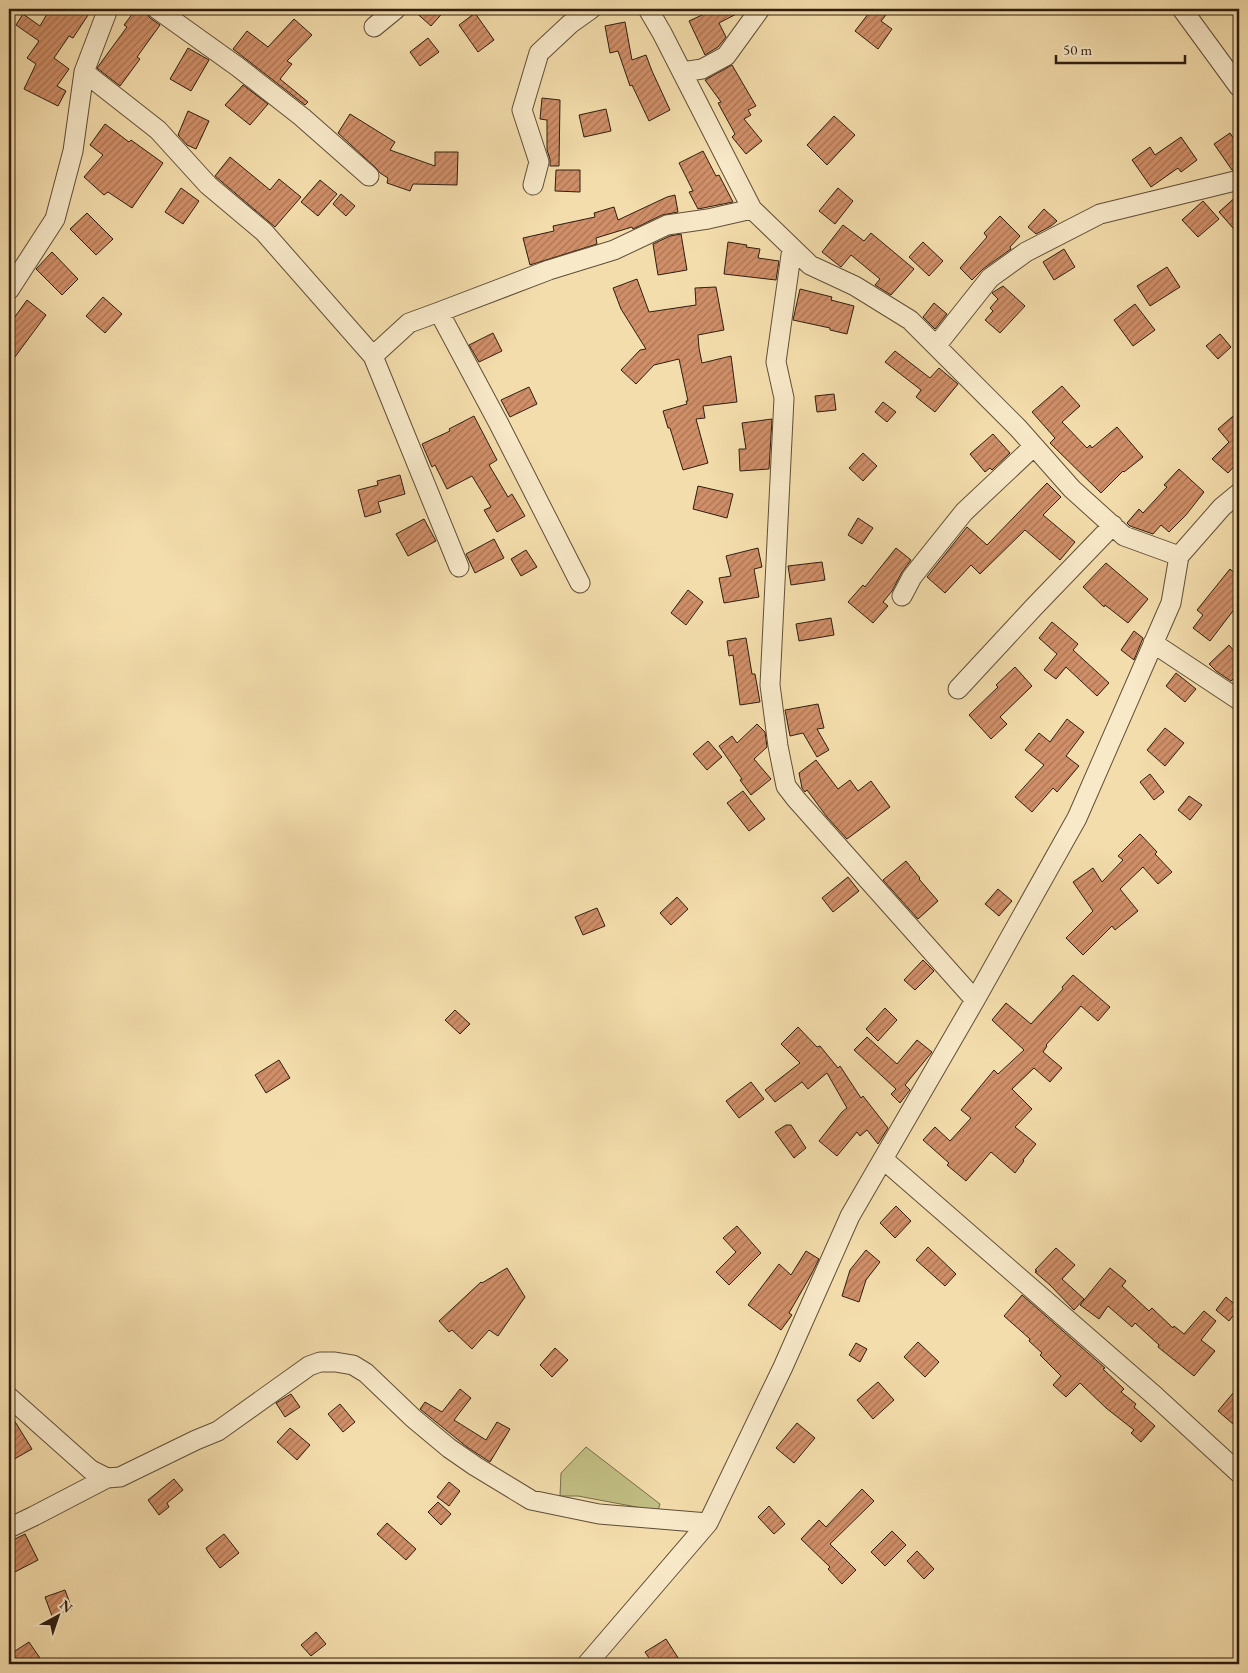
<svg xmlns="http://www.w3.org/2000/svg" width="1248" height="1673" viewBox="0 0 1248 1673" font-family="'EB Garamond',serif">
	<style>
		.park { fill: #c2bf84; stroke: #786e4a }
		.building { fill: url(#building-hatch); stroke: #2f1e11 }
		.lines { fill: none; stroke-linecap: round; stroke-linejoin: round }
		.minor-casing { stroke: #604e38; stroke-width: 21 }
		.minor { stroke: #f8e9c9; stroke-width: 19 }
	</style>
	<defs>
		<pattern id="building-hatch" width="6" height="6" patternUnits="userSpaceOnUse" patternTransform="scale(1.25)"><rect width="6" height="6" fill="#d08f68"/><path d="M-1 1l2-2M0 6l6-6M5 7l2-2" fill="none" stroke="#a97454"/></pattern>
	</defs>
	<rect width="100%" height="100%" fill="#f4ddac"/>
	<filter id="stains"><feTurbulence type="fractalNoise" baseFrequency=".004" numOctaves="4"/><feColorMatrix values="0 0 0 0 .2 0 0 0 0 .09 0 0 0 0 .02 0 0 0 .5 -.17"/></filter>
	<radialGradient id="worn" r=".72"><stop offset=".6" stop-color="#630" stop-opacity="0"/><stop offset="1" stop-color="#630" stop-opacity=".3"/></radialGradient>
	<path class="park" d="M586 1447 660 1504 658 1511 578 1496H560L561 1473Z"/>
	<path class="building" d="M50 9H92L73 38 69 36 54 58 69 69 57 86 66 91 58 106 24 89 36 64 27 58 39 41 16 25 23 14 40 26Z
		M136 9H146L147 14 150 18 160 25 137 57 140 59 120 86 97 68 127 27 124 25Z
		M412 9H446L431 26Z
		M715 9H746L719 23 726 37 718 47 705 55 689 21Z
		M872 9H891L881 21 892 29 878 49 855 31Z
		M475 13 494 40 478 52 459 25Z
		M294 19 312 35 287 61 292 64 280 79 308 102 305 105 233 49 247 31 268 47Z
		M625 22 632 60 646 55 652 71 670 110 649 121 632 85 630 86 618 51 610 53 605 26Z
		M428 38 439 52 420 66 410 52Z
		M188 48 209 60 191 91 170 79Z
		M732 65 756 106 748 110 751 115 744 119 762 141 746 154 732 137 735 134 718 103 721 102 705 80Z
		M243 85 268 104 250 125 225 105Z
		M542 98 560 100 559 166H550V159L547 150V120L540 119Z
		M606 109 611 131 584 137 579 115Z
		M188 111 209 121 196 149 187 145 178 135Z
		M350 114 395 142 390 150 435 166V152H458L457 185 413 184 410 191 387 183 388 178 380 173 376 168 338 133Z
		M834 116 855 135 827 165 807 145Z
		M105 124 129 142 131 140 163 163 132 208 108 192 104 195 84 177 103 155 90 145Z
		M1230 133 1239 147V169L1232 170 1214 144Z
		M1181 137 1197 160 1181 172 1178 168 1151 187 1132 160 1150 147 1155 155Z
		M703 151 716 176 719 175 733 202 698 209 689 192 693 191 679 163Z
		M230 157 270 190 279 179 301 197 275 227 215 176Z
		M556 170H580V192L555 191Z
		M320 180 337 194 318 216 301 202Z
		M181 188 199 201 183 224 165 212Z
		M838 188 853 201 835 224 819 211Z
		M341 194 355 206 346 216 333 204Z
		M1239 194V235L1219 212Z
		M675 195 678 212 662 215 633 229 632 227 596 238 597 244 530 265 523 238 554 231 553 226 595 217 594 213 614 207 618 220 667 197Z
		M1203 201 1219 219 1198 237 1182 220Z
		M1044 209 1057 221 1051 226 1036 234 1028 227Z
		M87 213 113 239 96 255 70 229Z
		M1000 216 1020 236 1010 247 1011 249 983 269 972 280 960 268 987 237 984 233Z
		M843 225 864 241 871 233 914 269 891 295 875 285 880 279 851 255 841 267 822 252Z
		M681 234 687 270 658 275 653 244 670 236Z
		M728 242 747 245 746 247 760 249 758 258 779 261 776 280 724 274Z
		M923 242 943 261 929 276 909 257Z
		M1064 249 1075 267 1054 280 1043 262Z
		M52 252 78 279 62 295 36 269Z
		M1167 267 1180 287 1150 306 1137 286Z
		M637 279 649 312 696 305 695 288 716 287 724 330 698 335 699 348 702 363 731 356 737 402 703 406 705 418 696 419 708 463 683 470 670 428H668L663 411 687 404 686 401H688L679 359 654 365 636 384 621 370 640 350 646 349 621 309 613 288Z
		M1003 286 1025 306 1000 333 985 320 993 311 990 308 998 299 992 293Z
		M800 289 832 297 831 300 854 306 847 334 830 330V328L793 320Z
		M103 297 122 314 105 333 86 316Z
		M27 300 46 315 9 365V325Z
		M934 303 947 314 935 329 923 317Z
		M1135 304 1155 330 1133 346 1114 320Z
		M493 333 502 351 479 362 469 345Z
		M1220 334 1231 347 1218 359 1206 346Z
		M895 351 930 378 939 368 958 384 935 412 916 397 921 390 885 362Z
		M1062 386 1080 406 1062 422 1087 448 1090 445 1092 448 1117 427 1143 457 1124 472 1123 471 1101 493 1050 443 1055 438 1032 412Z
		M529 387 537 404 510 417 501 400Z
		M834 394 836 410 817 412 815 396Z
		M883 402 896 412 887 422 875 412Z
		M1239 411V461L1228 473 1212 459 1229 442 1218 429Z
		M474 416 497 460 489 465 508 497 512 494 525 516 497 532 484 510 491 507 472 476 447 489 435 465 432 467 422 444 450 431 449 429Z
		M772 419 769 469 740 471 739 449H746L742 423Z
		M993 434 1010 453 992 470 990 468 985 472 970 454Z
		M863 453 877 466 863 481 849 468Z
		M1179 469 1204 492 1186 515 1169 532 1161 525 1153 534 1130 526 1127 523 1139 509 1143 513 1167 487 1164 485Z
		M400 475 405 494 378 502 381 512 365 517 358 490 378 485 377 481Z
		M1047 483 1061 497 1043 515 1075 542 1060 560 1025 530 980 574 971 565 945 593 927 577 967 527 987 545Z
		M698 486 733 494 727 518 693 509Z
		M858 518 873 528 862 544 848 535Z
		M424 519 436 541 408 556 396 534Z
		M494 539 504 558 475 573 466 554Z
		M758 548 762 567 754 569 759 597 724 603 719 578 731 576 726 556Z
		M896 548 911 560 902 572 892 591 883 602 888 606 873 623 848 602 863 585 865 587Z
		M526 550 537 567 521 576 511 559Z
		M822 562 825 580 791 585 788 566Z
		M1106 563 1148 599 1128 623 1105 605 1104 607 1083 587Z
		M1230 569 1239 577V603L1210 641 1193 628 1203 615 1197 610Z
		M688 590 703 602 686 625 671 613Z
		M831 618 834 635 799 641 796 624Z
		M1052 622 1078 644 1073 650 1109 683 1097 696 1066 667 1056 679 1044 670 1057 654 1039 638Z
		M1134 631 1143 638 1134 660 1121 650Z
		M746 638 752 674H755L760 702 740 705 733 655 729 656 727 641Z
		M1229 645 1239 657V674L1231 681 1216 671 1209 664Z
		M1015 667 1032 686 1000 717 1007 724 991 739 969 715 998 687 996 685Z
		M1176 673 1196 689 1185 702 1166 686Z
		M818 704 824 728 817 729 829 750 817 757 803 733 790 736 785 710Z
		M1067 719 1084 732 1066 756 1079 766 1057 792 1053 788 1032 812 1015 797 1044 765 1025 750 1039 733 1050 742Z
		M757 724 765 732 767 747 754 759 771 779 751 795 740 780 742 779 719 746 732 736 737 743Z
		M1165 728 1184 743 1165 766 1147 750Z
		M708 741 722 757 707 770 693 754Z
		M816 760 838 789 850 780 858 791 871 781 890 807 847 839 827 817 807 790 805 792 802 788 799 773Z
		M1150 774 1164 792 1154 800 1140 782Z
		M743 791 765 819 749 831 727 803Z
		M1189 796 1202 805 1190 820 1178 810Z
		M1140 834 1157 852 1155 854 1172 872 1158 884 1143 867 1120 889 1138 911 1115 930 1112 926 1083 955 1066 938 1093 911 1073 882 1093 868 1102 882 1123 860 1118 856Z
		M906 861 920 878 919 879 938 901 918 919 883 880Z
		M848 877 859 891 833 912 822 898Z
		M998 889 1012 901 999 916 985 904Z
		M677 897 688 909 671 925 660 913Z
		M597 908 605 926 583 935 575 917Z
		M923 960 934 971 915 990 904 980Z
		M1073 975 1110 1007 1098 1021 1081 1006 1046 1045 1047 1046 1043 1052 1062 1068 1050 1082 1034 1068 1012 1089 1032 1109 1015 1127 1036 1144 1023 1160 1024 1161 1015 1173 991 1152 966 1181 947 1165 949 1163 923 1140 935 1127 950 1141 971 1118 961 1110 994 1070 998 1074 1024 1050 992 1020 1006 1003 1031 1024 1063 989 1062 987Z
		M885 1008 897 1020 878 1041 866 1029Z
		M455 1010 470 1024 460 1034 445 1020Z
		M798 1027 817 1047 820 1046 838 1068 840 1066 861 1098 863 1096 888 1128 878 1144 867 1130 860 1136 857 1132 837 1156 819 1141 842 1112 847 1108 827 1073 808 1089 802 1082 775 1102 765 1090 800 1063 781 1044Z
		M867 1037 897 1064 917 1040 932 1052 905 1085 910 1090 900 1103 891 1094 896 1089 854 1050Z
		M279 1060 290 1078 266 1093 255 1075Z
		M751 1082 764 1099 739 1118 726 1101Z
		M786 1125H791L806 1148 794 1158 775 1132Z
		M896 1206 911 1221 895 1238 880 1223Z
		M737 1226 761 1253 729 1285 716 1272 736 1252 723 1238Z
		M928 1247 956 1274 945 1286 916 1260Z
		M1056 1248 1075 1265 1062 1279 1084 1299 1074 1310 1050 1285 1035 1272 1037 1271 1035 1270Z
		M866 1250 880 1262 866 1280 859 1302 842 1296 850 1270Z
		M806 1251 819 1259 811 1275 789 1313 792 1315 781 1330 748 1305 779 1264 791 1275Z
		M507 1268 525 1297 498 1336 489 1330 472 1349 452 1330 449 1332 439 1321 481 1282 482 1283Z
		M1110 1268 1126 1281 1122 1286 1149 1311 1152 1308 1173 1328 1174 1326 1184 1334 1204 1311 1216 1321 1201 1340 1215 1351 1194 1376 1158 1347 1159 1345 1135 1323 1132 1327 1108 1306 1099 1319 1080 1305Z
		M1022 1295 1105 1368 1103 1369 1124 1389 1121 1392 1136 1404 1134 1407 1155 1426 1141 1442 1131 1433 1134 1430 1106 1408 1080 1383 1066 1397 1053 1385 1061 1376 1040 1355 1042 1353 1029 1341 1030 1339 1004 1316Z
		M1226 1297 1239 1308 1229 1321 1216 1310Z
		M918 1342 939 1362 925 1377 904 1357Z
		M856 1343 867 1349 860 1362 849 1355Z
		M555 1348 568 1360 552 1377 540 1365Z
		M878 1382 894 1400 873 1419 857 1400Z
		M1239 1386V1417L1233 1424 1218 1411Z
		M460 1389 471 1398 454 1420 486 1440 497 1422 510 1429 490 1462 467 1447 420 1409 425 1402 442 1412Z
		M291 1394 300 1407 285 1417 276 1403Z
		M340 1404 355 1422 343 1432 328 1414Z
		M9 1412 32 1449 9 1462Z
		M797 1423 815 1438 794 1463 776 1448Z
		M290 1428 310 1445 297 1460 277 1442Z
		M174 1479 183 1490 167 1503 169 1507 159 1515 148 1500Z
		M449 1482 460 1491 449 1506 437 1497Z
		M862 1489 874 1501 830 1544 856 1570 842 1584 828 1569 830 1567 801 1539 819 1520 826 1527Z
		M438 1502 451 1514 441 1525 428 1512Z
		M769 1506 785 1524 774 1534 758 1517Z
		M387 1523 416 1549 406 1560 377 1534Z
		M892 1531 906 1545 885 1566 871 1552Z
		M25 1534 38 1560 9 1575V1542Z
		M224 1534 239 1553 220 1568 208 1552 206 1548Z
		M917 1551 934 1569 924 1579 907 1561Z
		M65 1590 72 1609 52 1616 45 1597Z
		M316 1632 326 1644 311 1656 301 1645Z
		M666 1639 682 1664H653L645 1652Z
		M29 1642 44 1664H19L12 1653Z"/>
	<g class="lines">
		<defs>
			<path id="minor" d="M157 9 238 67 302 117 369 176
				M648 9 662 33 752 209 810 265 855 286 910 320 1018 428 1072 489 1124 536 1179 556
				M1182 9 1239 87
				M374 27 396 9
				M84 72 158 130 208 185 264 232 373 356 409 323 439 312 549 270 614 250 667 225 708 219 752 209
				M682 72 702 69 726 56 760 9
				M533 185 539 162 522 110 539 53 570 24 591 9
				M792 248 776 362 784 398 770 685 778 746 786 786 796 799 975 1000
				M9 290 55 219 73 151 84 72 108 9
				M439 312 499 424 580 583
				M936 346 990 278 1026 252 1100 214 1239 180
				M373 356 459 567
				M902 596 912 577 964 512 1034 446
				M1153 643 1239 700
				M958 689 1034 607 1113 525
				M883 1159 1155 1396 1239 1473
				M9 1397 91 1470 107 1478 120 1477 196 1440 218 1431 309 1366 320 1362H335L353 1365 366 1373 413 1418 449 1448 475 1466 531 1500 599 1514 708 1523
				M9 1528 34 1516 107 1478
				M587 1664 708 1523 783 1367 850 1216 975 1000 1077 818 1171 603 1179 556 1222 507 1239 493"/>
		</defs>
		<use href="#minor" class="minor-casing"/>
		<use href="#minor" class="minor"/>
	</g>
	<rect width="1248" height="1673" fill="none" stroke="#f4ddac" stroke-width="30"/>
	<rect x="10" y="10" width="1228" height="1653" fill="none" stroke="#2f1e11" stroke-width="2.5"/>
	<rect x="15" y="15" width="1218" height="1643" fill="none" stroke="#2f1e11"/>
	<g transform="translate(58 1616) rotate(40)" stroke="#f8e9c9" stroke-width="4" paint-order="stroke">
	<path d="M0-4L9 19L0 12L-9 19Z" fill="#2f1e11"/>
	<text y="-8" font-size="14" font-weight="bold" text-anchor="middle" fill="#2f1e11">N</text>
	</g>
	<path d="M1056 55v8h129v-8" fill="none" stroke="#2f1e11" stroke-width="2.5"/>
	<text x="1063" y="55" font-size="15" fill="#2f1e11" stroke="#f8e9c9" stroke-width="4" paint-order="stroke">50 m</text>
	<rect width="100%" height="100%" filter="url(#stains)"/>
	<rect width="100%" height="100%" fill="url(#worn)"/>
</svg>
